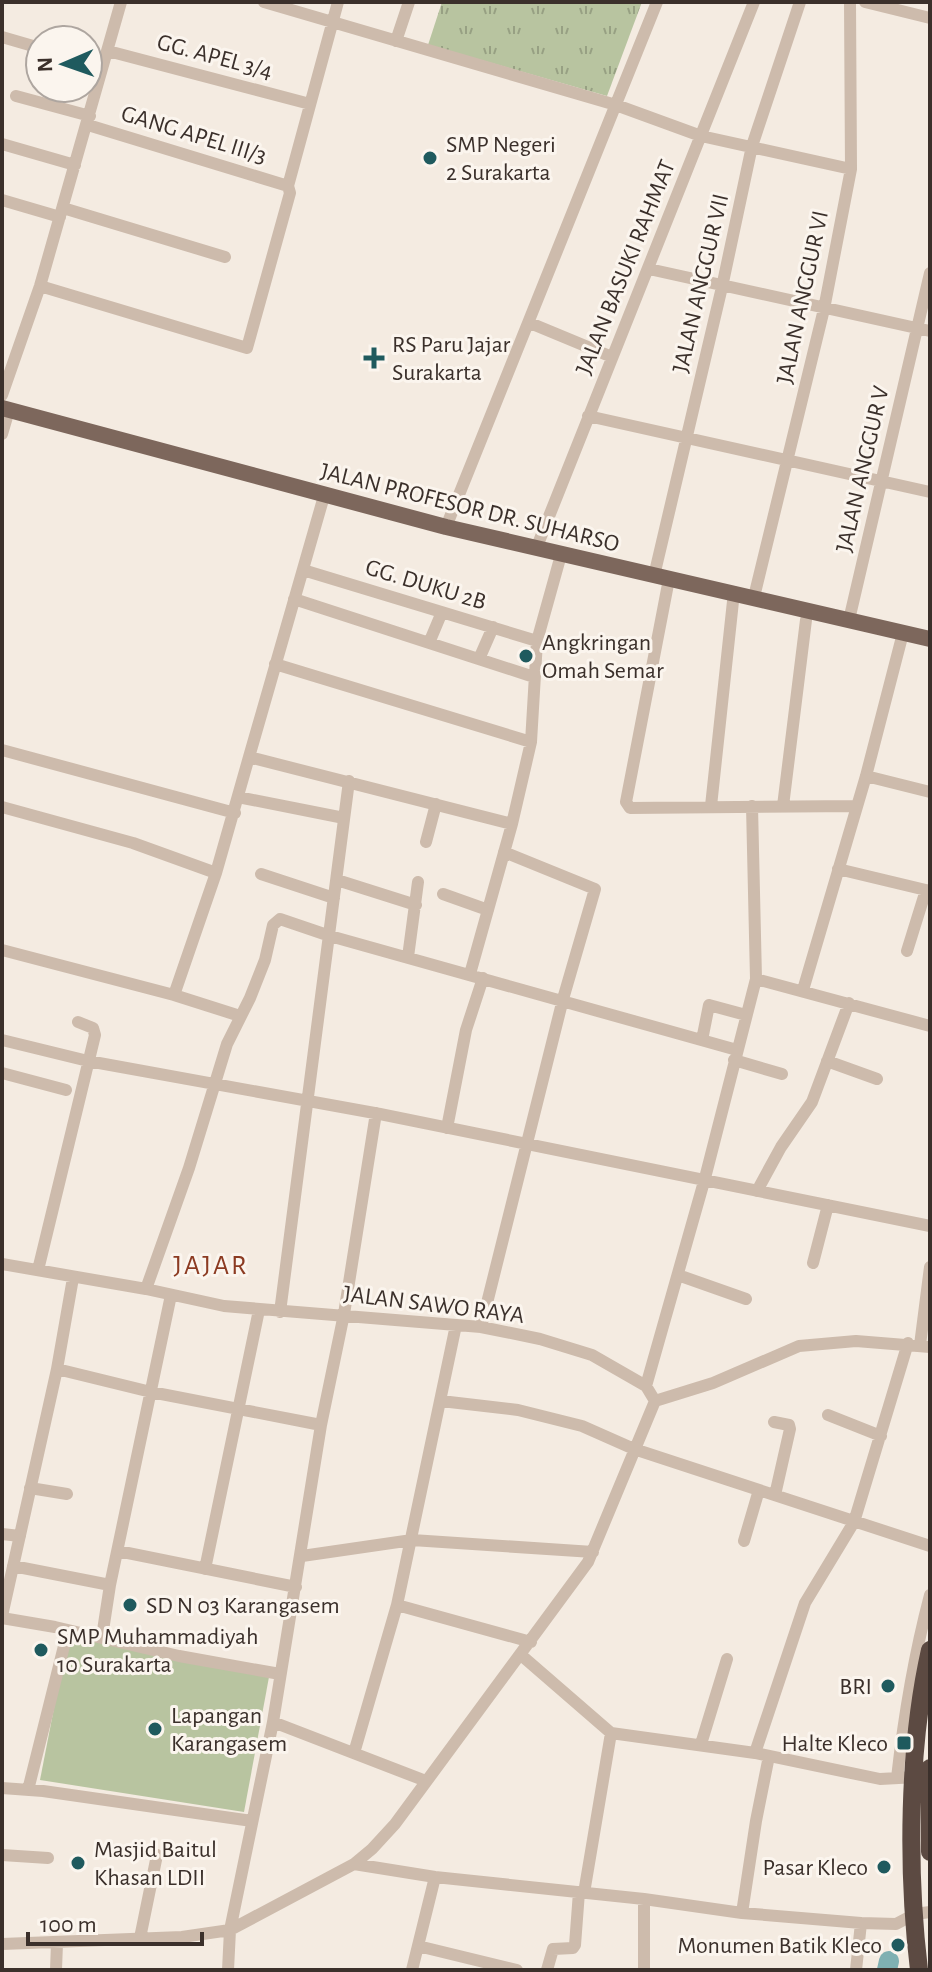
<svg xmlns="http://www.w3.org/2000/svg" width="932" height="1972" viewBox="0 0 932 1972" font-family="'Alegreya Sans',sans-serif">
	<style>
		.grass { fill: url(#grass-tufts) }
		.pitch { fill: #b8c4a0 }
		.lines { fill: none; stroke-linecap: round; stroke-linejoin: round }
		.river { stroke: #7fb0b2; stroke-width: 20 }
		.minor { stroke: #cdbbac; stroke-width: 12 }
		.major { stroke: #7d675c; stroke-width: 16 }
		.highway { stroke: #5c4a42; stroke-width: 18 }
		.poi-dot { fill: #1f5a5e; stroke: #fbf5ee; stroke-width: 3 }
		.labels { text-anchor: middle; stroke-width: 6; stroke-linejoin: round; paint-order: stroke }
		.street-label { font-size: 24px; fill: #3b302b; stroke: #fbf5ee }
		.poi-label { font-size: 24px; fill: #3b302b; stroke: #fbf5ee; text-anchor: start }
		.quarter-label { font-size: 28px; letter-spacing: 2px; fill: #8c3b22; stroke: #fbf5ee }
	</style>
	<defs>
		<pattern id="grass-tufts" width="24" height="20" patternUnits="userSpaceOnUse" patternTransform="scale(2)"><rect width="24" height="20" fill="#b8c4a0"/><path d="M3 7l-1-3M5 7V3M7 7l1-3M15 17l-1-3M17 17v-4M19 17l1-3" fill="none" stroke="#97a083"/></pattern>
	</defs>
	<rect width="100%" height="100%" fill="#f4ebe1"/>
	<path class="grass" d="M442 2H642L607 96 428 45Z"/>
	<path class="pitch" d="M68 1636 269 1677 244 1812 40 1780Z"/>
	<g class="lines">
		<path class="river" d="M887 1970 889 1961"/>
		<path class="minor" d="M264 2 616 105 701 136 851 169
			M865 2 930 18
			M2 37 40 48
			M396 41 409 2
			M108 51 310 104
			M16 96 90 116
			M88 125 288 186
			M2 144 75 165
			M2 200 60 217
			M63 208 225 257
			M649 269 930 331
			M40 286 247 348 290 193 288 186 338 2
			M530 323 612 357
			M2 395 40 286 121 2
			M588 416 930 492
			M2 434 9 410
			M324 496 249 757 512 824 531 742 537 641 559 562
			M446 527 657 2
			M536 549 754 2
			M303 570 537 641
			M654 576 722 287 752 146 800 2
			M669 579 626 802 630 808 857 806
			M754 597 824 309 851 169 850 2
			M294 599 534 677
			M849 620 930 273
			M429 643 442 612
			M479 659 493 627
			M275 664 531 742
			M2 750 235 813
			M866 776 930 792
			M238 797 344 818
			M711 806 734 592
			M783 806 806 620
			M2 807 133 843 216 873
			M426 842 436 804
			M838 869 930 891
			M261 874 334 898
			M337 880 416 905
			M443 894 488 910
			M2 950 174 995 216 873 249 757
			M907 951 926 890
			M408 957 418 882
			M470 974 512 824
			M756 979 930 1026
			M803 990 866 776 903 633
			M174 995 240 1016
			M2 1040 88 1061 380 1114 930 1226
			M702 1040 709 1005 746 1015
			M734 1060 782 1074
			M827 1061 877 1079
			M2 1073 66 1090
			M447 1128 466 1030 483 978
			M757 1191 781 1147 812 1102 849 1003
			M813 1263 828 1205
			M2 1264 146 1289 224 1306 481 1327 540 1339 592 1355 646 1386 655 1401
			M38 1270 95 1035 93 1028 78 1022
			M678 1275 746 1299
			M146 1289 189 1168 227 1044 250 998 265 960 273 925 280 919 330 936 737 1050
			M280 1312 349 781
			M481 1327 563 999 595 889 504 852
			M920 1345 930 1267
			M57 1369 151 1392 321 1425
			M646 1386 705 1178 756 979 752 806
			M441 1401 518 1410 582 1426 634 1449 930 1546
			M655 1401 713 1383 799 1346 856 1341 930 1347
			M828 1415 881 1436
			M774 1422 789 1425 790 1429 775 1495
			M30 1488 67 1494
			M2 1534 20 1536
			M744 1541 759 1490
			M118 1551 296 1587
			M302 1556 412 1540 593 1552
			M13 1566 110 1585
			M205 1569 259 1310
			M397 1605 531 1642
			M2 1616 57 1369 73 1278
			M2 1618 55 1627 179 1656 280 1674
			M102 1637 110 1585 171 1295
			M521 1655 611 1733 755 1753 880 1779 917 1777
			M273 1722 426 1781
			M701 1744 727 1659
			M354 1753 397 1605 456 1325
			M755 1753 805 1603 854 1522 908 1343
			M897 1778C904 1715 914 1656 930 1595
			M2 1788 43 1791 252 1821
			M28 1790 68 1630
			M2 1855 48 1858
			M354 1864 435 1877 644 1899 742 1913 861 1923 896 1924 915 1914 930 1912
			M584 1893 611 1733
			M644 1899V1970
			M742 1913 756 1821 769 1756
			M140 1938 157 1855
			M2 1944 182 1937 230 1930 354 1864 372 1849 395 1824 588 1562 655 1401
			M418 1946 517 1970
			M56 1970 57 1943
			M228 1970 230 1930 273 1722 321 1425 344 1314 376 1113
			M412 1970 435 1877
			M547 1970 553 1949 573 1948 575 1945 579 1892
			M856 1970 861 1923"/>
		<path class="major" d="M2 408 446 527 930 639"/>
		<path class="highway" d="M930 1768V1852
			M919 1970C907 1870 908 1748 930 1650"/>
	</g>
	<g class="poi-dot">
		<circle cx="430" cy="158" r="8"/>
		<path d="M370 346h8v8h8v8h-8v8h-8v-8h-8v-8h8z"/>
		<circle cx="526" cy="656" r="8"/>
		<circle cx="130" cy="1605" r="8"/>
		<circle cx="41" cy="1650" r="8"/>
		<circle cx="888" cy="1686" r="8"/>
		<circle cx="155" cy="1729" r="8"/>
		<rect x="896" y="1735" width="16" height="16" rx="4"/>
		<circle cx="78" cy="1863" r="8"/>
		<circle cx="884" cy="1867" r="8"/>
		<circle cx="898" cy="1945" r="8"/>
	</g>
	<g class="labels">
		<g class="street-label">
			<text transform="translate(215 56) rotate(15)" y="8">GG. APEL 3/4</text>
			<text transform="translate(194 134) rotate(17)" y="8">GANG APEL III/3</text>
			<text transform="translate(625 267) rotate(-68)" y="8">JALAN BASUKI RAHMAT</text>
			<text transform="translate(700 283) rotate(-77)" y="8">JALAN ANGGUR VII</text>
			<text transform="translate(802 297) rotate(-78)" y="8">JALAN ANGGUR VI</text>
			<text transform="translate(862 469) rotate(-77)" y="8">JALAN ANGGUR V</text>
			<text transform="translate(470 507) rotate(14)" y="8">JALAN PROFESOR DR. SUHARSO</text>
			<text transform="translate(426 584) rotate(17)" y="8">GG. DUKU 2B</text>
			<text transform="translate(434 1304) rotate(7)" y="8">JALAN SAWO RAYA</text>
		</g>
		<g class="poi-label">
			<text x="446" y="152">SMP Negeri<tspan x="446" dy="28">2 Surakarta</tspan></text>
			<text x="392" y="352">RS Paru Jajar<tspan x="392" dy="28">Surakarta</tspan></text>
			<text x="542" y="650">Angkringan<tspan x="542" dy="28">Omah Semar</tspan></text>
			<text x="146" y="1613">SD N 03 Karangasem</text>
			<text x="57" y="1644">SMP Muhammadiyah<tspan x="57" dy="28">10 Surakarta</tspan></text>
			<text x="872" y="1694" text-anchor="end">BRI</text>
			<text x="171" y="1723">Lapangan<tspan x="171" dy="28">Karangasem</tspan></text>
			<text x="888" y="1751" text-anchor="end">Halte Kleco</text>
			<text x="94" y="1857">Masjid Baitul<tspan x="94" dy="28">Khasan LDII</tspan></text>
			<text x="868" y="1875" text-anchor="end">Pasar Kleco</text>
			<text x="882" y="1953" text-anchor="end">Monumen Batik Kleco</text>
		</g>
		<g class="quarter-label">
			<text x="211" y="1274">JAJAR</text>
		</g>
	</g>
	<rect width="932" height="1972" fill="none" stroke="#3b302b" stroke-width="8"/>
	<g transform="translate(64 64) rotate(268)"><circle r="38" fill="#fbf5ee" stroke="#aea6a0" stroke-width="2"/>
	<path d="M0-6L14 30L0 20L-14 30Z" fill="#1f5a5e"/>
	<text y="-12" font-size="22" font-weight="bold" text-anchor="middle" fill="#3b302b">N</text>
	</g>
	<path d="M28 1932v12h174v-12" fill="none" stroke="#3b302b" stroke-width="4"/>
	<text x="40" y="1932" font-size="24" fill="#3b302b" stroke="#fbf5ee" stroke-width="6" paint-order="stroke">100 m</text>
</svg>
